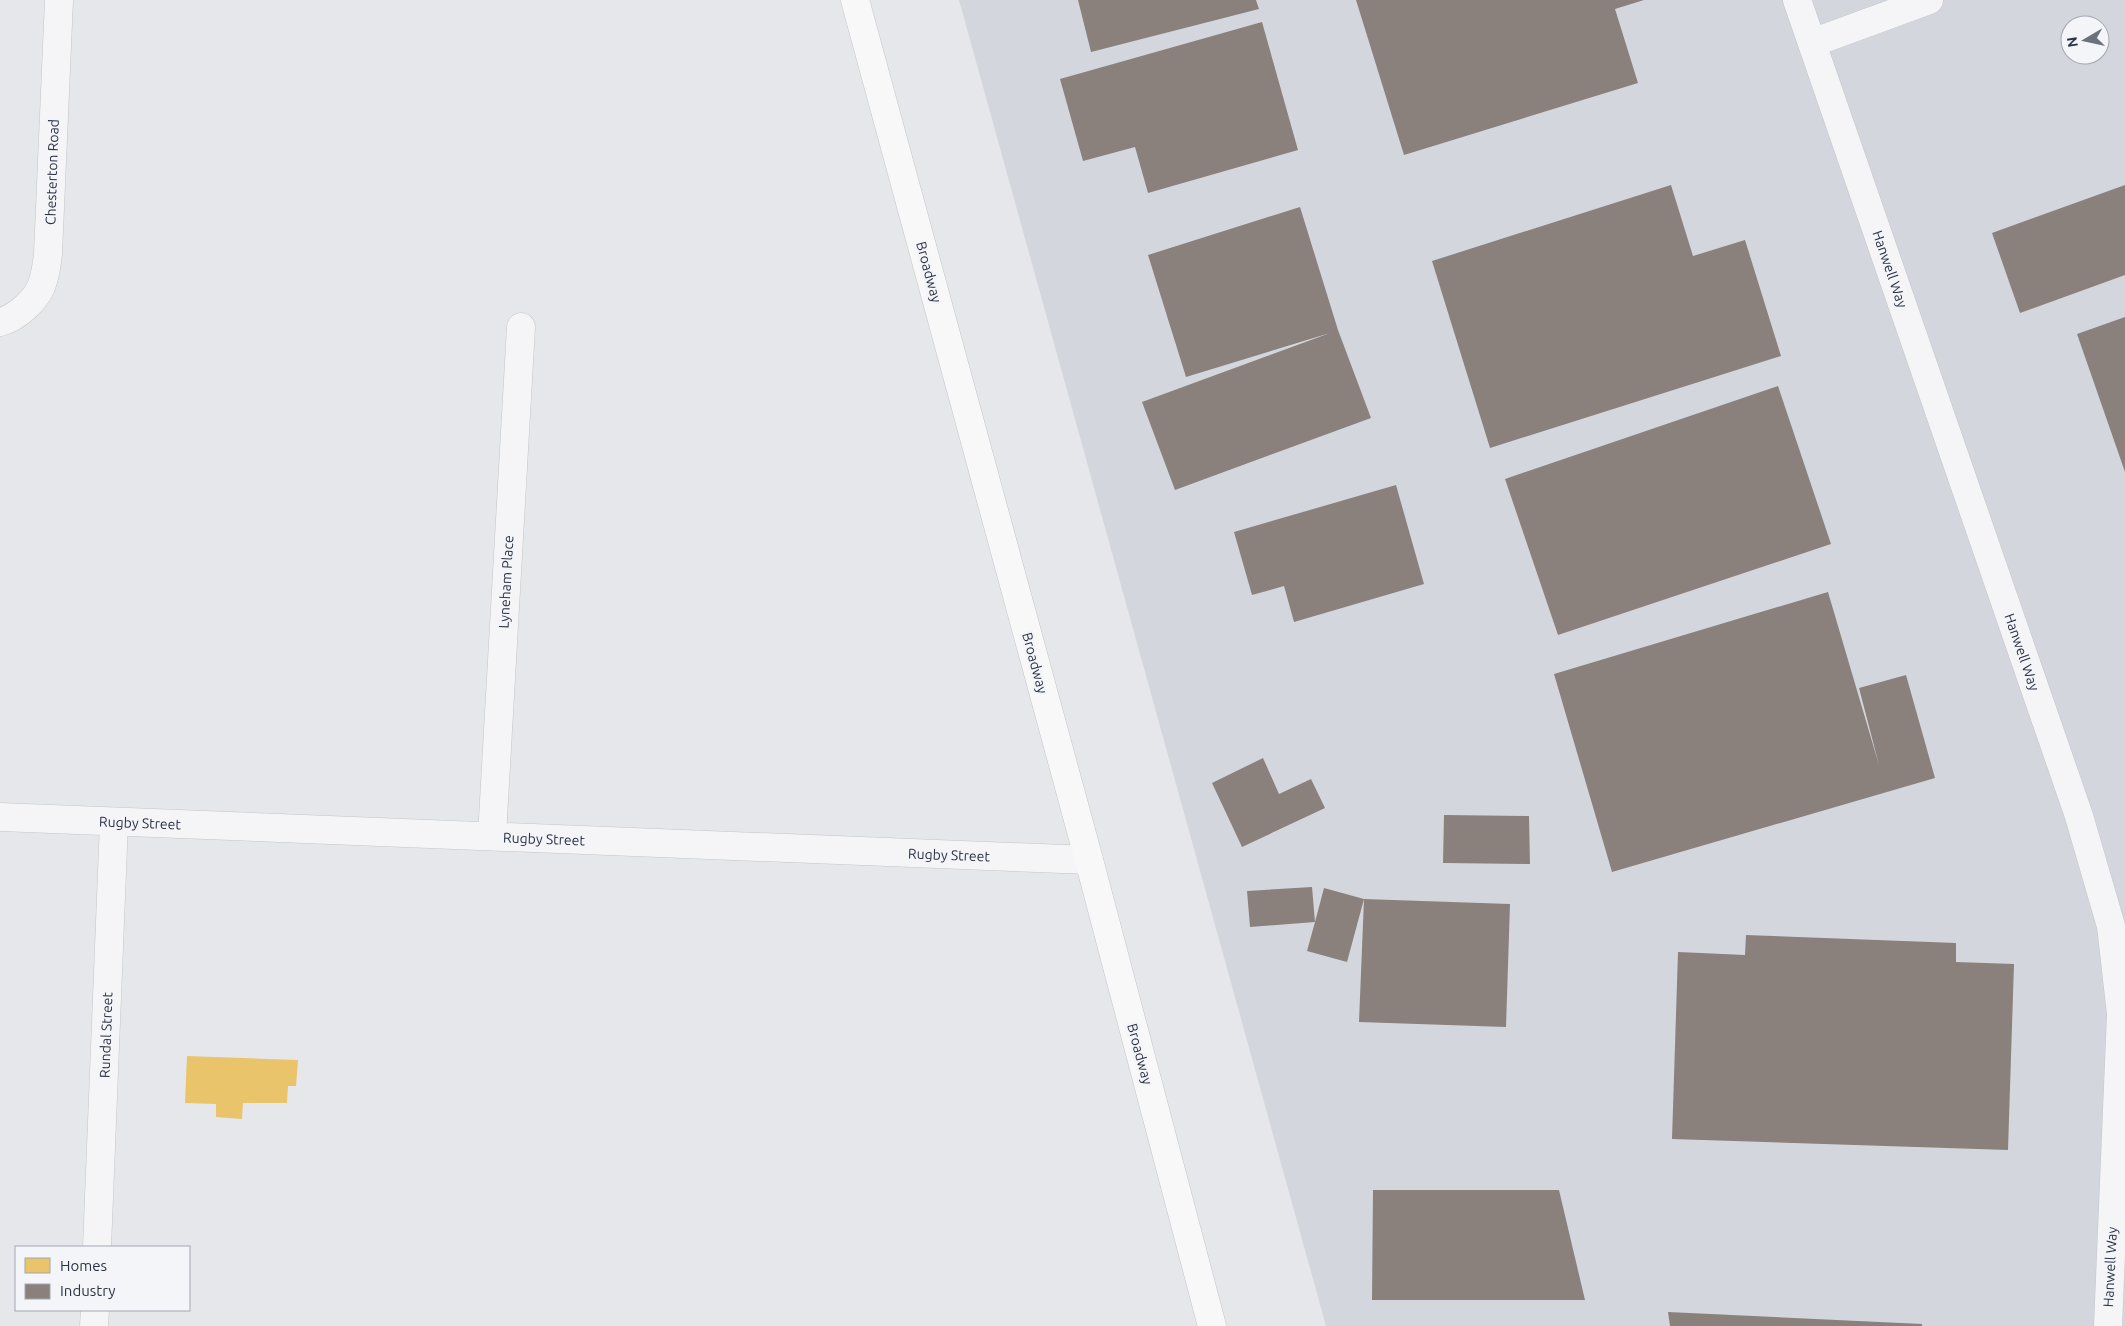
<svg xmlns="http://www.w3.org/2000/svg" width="2125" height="1326" viewBox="0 0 2125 1326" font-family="Ubuntu,sans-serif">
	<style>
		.built { fill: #d4d6dd; fill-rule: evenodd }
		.homes { fill: #e9c46a }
		.industry { fill: #8a817c }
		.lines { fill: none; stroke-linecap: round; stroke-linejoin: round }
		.street-casing { stroke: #c4c5c8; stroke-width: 29 }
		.secondary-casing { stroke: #c4c5c8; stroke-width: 29 }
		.street { stroke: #f5f5f7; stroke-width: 28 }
		.secondary { stroke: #f8f8f8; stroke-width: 28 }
		.labels { text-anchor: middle; stroke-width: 5; stroke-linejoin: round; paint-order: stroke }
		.street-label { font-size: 14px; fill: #2b3244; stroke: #f4f5f9 }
	</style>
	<rect width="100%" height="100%" fill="#e6e7ea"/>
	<path class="built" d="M959 0H2125V1326H1326ZM2070 25H2100V55H2070Z"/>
	<path class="homes" d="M187 1056 298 1060 296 1086H288L287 1103H243L242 1119 216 1117V1104L185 1103Z"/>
	<path class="industry" d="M1078 0H1256L1259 9 1091 52Z
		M1356 0H1644L1615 9 1638 83 1404 155Z
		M1262 22 1298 150 1148 193 1135 147 1083 161 1060 79Z
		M1671 185 1693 256 1745 240 1781 356 1490 448 1432 261Z
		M2125 185V275L2020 313 1992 233Z
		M1300 207 1338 330 1371 418 1175 490 1142 402 1330 333 1186 377 1148 255Z
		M2125 317V472L2077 334Z
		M1778 386 1831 544 1558 635 1505 479Z
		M1396 485 1424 584 1294 622 1284 586 1252 595 1234 532Z
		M1828 592 1879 765 1859 688 1906 675 1935 778 1612 872 1554 674Z
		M1263 758 1279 794 1311 779 1325 808 1242 847 1212 783Z
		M1444 815 1529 816 1530 864 1443 863Z
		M1312 887 1315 922 1324 888 1364 899 1347 962 1307 951 1315 922 1250 927 1247 891Z
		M1364 899 1510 904 1506 1027 1359 1022Z
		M1746 935 1956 943V962L2014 964 2008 1150 1672 1139 1678 952 1745 955Z
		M1373 1190H1559L1585 1300H1372Z
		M1668 1312 1922 1324V1326H1670Z"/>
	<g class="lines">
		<defs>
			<path id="street" d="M1797 0 2079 816 2111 926 2121 1014 2108 1326
				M1812 43 1929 0
				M0 322C17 318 39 298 43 281 46 272 47 262 48 254L59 0
				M0 817 1089 860
				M492 836 521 327
				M97 1247 114 822
				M94 1326 95 1310"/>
			<path id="secondary" d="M855 0 1089 860 1212 1326"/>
		</defs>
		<use href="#street" class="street-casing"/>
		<use href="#secondary" class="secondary-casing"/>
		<use href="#street" class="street"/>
		<use href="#secondary" class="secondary"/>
	</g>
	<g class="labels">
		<g class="street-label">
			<text transform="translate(52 172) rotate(-88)" y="5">Chesterton Road</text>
			<text transform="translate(1890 269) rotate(71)" y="5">Hanwell Way</text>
			<text transform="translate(929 272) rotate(75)" y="5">Broadway</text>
			<text transform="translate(506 582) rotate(-87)" y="5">Lyneham Place</text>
			<text transform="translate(2022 652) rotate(71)" y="5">Hanwell Way</text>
			<text transform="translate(1035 663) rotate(75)" y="5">Broadway</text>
			<text transform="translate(140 823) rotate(2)" y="5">Rugby Street</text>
			<text transform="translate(544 839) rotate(2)" y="5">Rugby Street</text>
			<text transform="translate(949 855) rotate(2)" y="5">Rugby Street</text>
			<text transform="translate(106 1035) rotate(-88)" y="5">Rundal Street</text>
			<text transform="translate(1140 1054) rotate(75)" y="5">Broadway</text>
			<text transform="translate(2110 1267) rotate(-87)" y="5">Hanwell Way</text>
		</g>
	</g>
	<rect x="15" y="1246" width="175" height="65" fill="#f4f5f9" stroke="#a4a7b1"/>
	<rect x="25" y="1258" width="25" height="15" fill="#e9c46a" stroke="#a4a7b1"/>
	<text x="60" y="1271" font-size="15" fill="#2b3244">Homes</text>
	<rect x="25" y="1284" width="25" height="15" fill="#8a817c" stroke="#a4a7b1"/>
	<text x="60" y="1296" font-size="15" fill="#2b3244">Industry</text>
	<g transform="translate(2085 40) rotate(261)"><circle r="24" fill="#f4f5f9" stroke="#a4a7b1"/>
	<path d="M0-4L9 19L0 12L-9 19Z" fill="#6c717e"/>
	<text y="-8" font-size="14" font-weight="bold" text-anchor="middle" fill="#2b3244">N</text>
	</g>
</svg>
